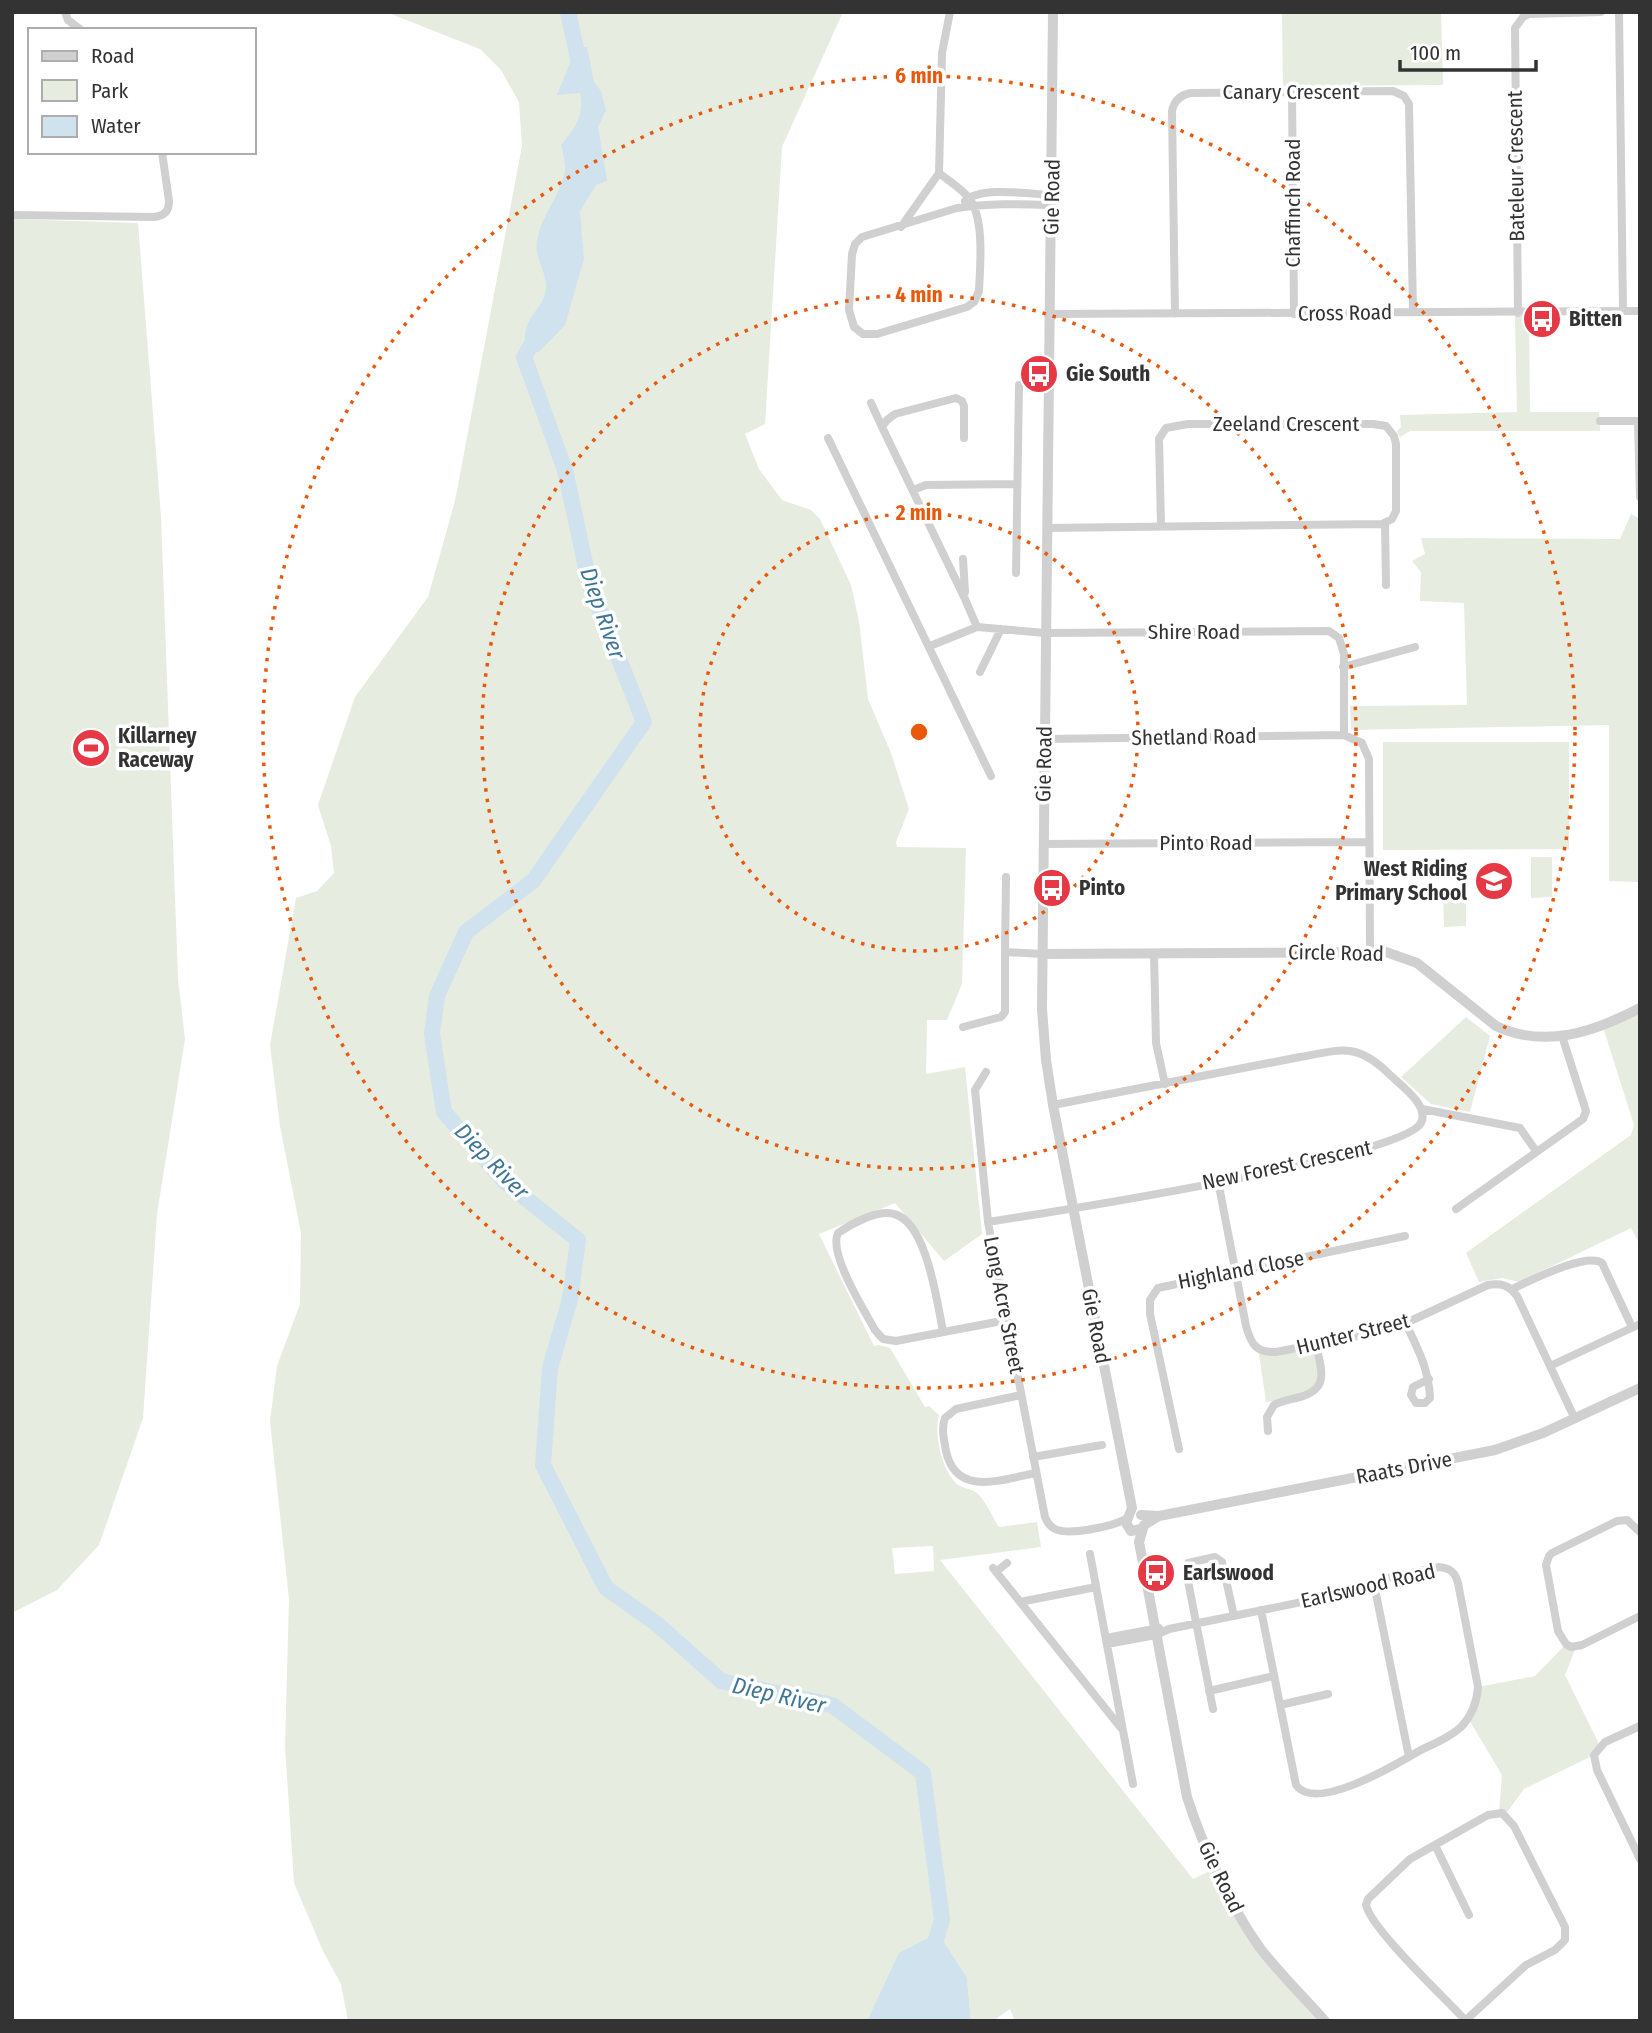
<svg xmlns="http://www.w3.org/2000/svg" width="1652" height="2033" viewBox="0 0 1652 2033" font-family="'Fira Sans Condensed',sans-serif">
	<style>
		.green { fill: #e6ecdf; fill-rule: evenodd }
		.water { fill: #cfe2ee }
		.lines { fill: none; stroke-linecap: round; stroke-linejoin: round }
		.river { stroke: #cfe2ee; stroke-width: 16 }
		.minor { stroke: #d0d0d0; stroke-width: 8 }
		.tertiary { stroke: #d0d0d0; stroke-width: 10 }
		.ring { fill: none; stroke: #e8590c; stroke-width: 3.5; stroke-dasharray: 3.5 7 }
		.labels { text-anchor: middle; stroke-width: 7; stroke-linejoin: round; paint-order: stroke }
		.street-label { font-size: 21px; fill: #333; stroke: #fff }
		.poi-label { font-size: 21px; font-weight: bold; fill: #333; stroke: #fff; text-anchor: start }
		.water-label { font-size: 23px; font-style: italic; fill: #3f7597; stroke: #fff }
		.centre { fill: #e8590c; stroke: #fff; stroke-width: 3.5 }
		.ring-label { font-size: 21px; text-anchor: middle; font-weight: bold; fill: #e8590c; stroke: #fff; stroke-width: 7; stroke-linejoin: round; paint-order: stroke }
	</style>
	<rect width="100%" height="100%" fill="#fff"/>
	<path class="green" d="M386 12H843L782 147 765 424 745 434 759 469 782 500 811 510 820 519 851 585 859 621 868 699 891 753 909 809 896 842 897 847 966 848 962 984 947 1020H927L926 1074 965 1067 982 1234 944 1261 895 1203 819 1234 874 1346 879 1345 890 1348 925 1407 929 1406 939 1415C934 1434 941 1467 955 1482 960 1489 972 1488 978 1494 987 1503 992 1517 999 1527L1037 1522 1041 1547 940 1560 1193 1879 1212 1870 1248 1939 1271 1968 1319 2021H1015L1010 2009 993 2021H971L967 1978 873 2009 867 2021H348L341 1984 323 1951 294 1883 285 1746 289 1599 270 1421 277 1366 300 1304 301 1233 280 1126 270 1045 296 898 317 891 334 873 331 846 318 805 355 697 428 597 455 501 522 146 519 102 501 70 480 49ZM933 1546 934 1571 895 1574 892 1548Z
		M1282 12H1441L1443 85 1283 86Z
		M12 219 138 223 161 516 178 979 185 1039 157 1214 143 1418 99 1545 57 1590 12 1613Z
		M1515 316H1529L1530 412H1599L1600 431H1410L1400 437 1397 431 1401 427 1400 415 1517 412Z
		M1631 514 1640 519V882L1609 881V725L1351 730 1350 706 1467 705 1464 603 1420 601 1421 572 1412 561 1425 554 1421 538 1620 539Z
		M1383 742H1569V849L1383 850Z
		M1531 857H1552V897L1531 898Z
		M1466 886V926L1444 927 1443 887Z
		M1640 1010V1245L1631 1228 1519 1282 1502 1278 1479 1282 1466 1253 1631 1135 1634 1125 1603 1027Z
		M1466 1017 1490 1036 1470 1112 1431 1104 1401 1077Z
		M1315 1345 1320 1376 1308 1396 1266 1402 1259 1354 1277 1353Z
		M1566 1644 1576 1647 1565 1675 1600 1746 1594 1755 1524 1789 1505 1815 1499 1813 1502 1775 1468 1718 1478 1687 1535 1676Z"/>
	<path class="water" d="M587 47 594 82 601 91 606 110 598 127 607 181 596 185 580 211 584 259 565 325 539 352H532L524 357C525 344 523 334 529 321 535 310 546 300 546 288 547 272 534 258 537 241 541 215 560 197 565 171 566 163 563 153 561 145 575 128 585 115 580 93L557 95 576 48Z
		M938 1933 967 1978 971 2021H867L899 1953Z"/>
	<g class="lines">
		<path class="river" d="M568 12 580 68
			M534 340 524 357 565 470 590 586 644 722 533 881 466 932 437 996 432 1034 444 1112 504 1181 578 1240 570 1299 550 1368 543 1465 606 1588 657 1624 721 1681 832 1705 923 1773 942 1920 932 1952"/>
		<path class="minor" d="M65 12 68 20 81 30
			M1619 12 1623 311
			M1292 92 1294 314
			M939 173C949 181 962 189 969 198 985 219 980 266 979 291L974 302 967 307 877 334H863L854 327 849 310 852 254 855 244 862 237 957 208C988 203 1019 204 1051 205
			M965 201C981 186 1029 194 1051 195
			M12 215 153 217C164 216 169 212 169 201L162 152
			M901 227 939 173 942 53 950 12
			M1518 313 1515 28 1523 17 1529 14 1601 12
			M1051 314 1640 311
			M1175 314 1172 111C1174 101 1180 95 1191 93L1393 91 1404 96 1409 104 1413 312
			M871 403 882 427
			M1600 421H1638
			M1640 421H1638L1640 497
			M828 438 991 776
			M964 438V406L962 401 956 398 895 414 887 420 882 427 965 599 977 627
			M913 490 926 485 1017 484
			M1385 523 1386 585
			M1047 528 1382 524 1392 519 1396 511V444L1394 436 1386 426 1373 424H1188L1166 428 1159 439 1161 525
			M963 559 965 592
			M1016 573 1019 385
			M930 646 977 627 1046 633 1329 631 1339 638 1344 654V735
			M1343 667 1415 647
			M980 672 1001 629
			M1045 739 1344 735 1362 743 1369 759 1370 951
			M1043 844 1369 842
			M1005 952 1006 877
			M1154 953 1156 1043 1165 1084
			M963 1027 1001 1017 1005 1012V952L1042 954
			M986 1072 975 1090 988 1222 1045 1517C1047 1522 1049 1526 1055 1529 1069 1536 1113 1526 1126 1519
			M1422 1109 1520 1128 1536 1151
			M1218 1181 1246 1326C1251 1344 1256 1353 1276 1352L1393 1329 1488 1285C1501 1283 1509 1285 1517 1296L1575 1419
			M1456 1209 1583 1119 1586 1111 1562 1036
			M988 1222C1046 1213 1402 1158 1421 1123 1430 1105 1399 1084 1388 1073 1356 1042 1340 1050 1300 1057L1053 1105
			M1512 1289C1530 1281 1586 1252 1602 1263L1632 1327
			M1406 1324C1418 1349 1429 1370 1430 1398L1425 1403H1416L1411 1395 1413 1387 1429 1379
			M943 1331C937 1303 927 1222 894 1214 878 1209 851 1224 838 1233 828 1253 864 1310 875 1330L883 1339 896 1341 1007 1320
			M1550 1366 1640 1324
			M1021 1395 956 1409 945 1418C941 1429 944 1439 946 1451 956 1498 1003 1479 1036 1473
			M1268 1431 1267 1417 1274 1405C1281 1401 1288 1400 1296 1398 1330 1390 1322 1372 1316 1345
			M1179 1449 1150 1314V1300L1158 1288 1405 1236
			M1033 1457 1102 1445
			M1640 1532 1627 1520 1617 1521 1552 1553 1549 1556 1546 1565 1558 1631 1566 1644 1571 1647 1582 1645 1640 1616
			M1090 1554 1133 1784
			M993 1568 1121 1728
			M996 1572 1007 1563
			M1374 1584 1409 1757
			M1020 1602 1096 1587
			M1106 1638 1159 1628
			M1107 1644 1156 1635 1169 1629 1356 1591 1388 1578 1439 1567C1450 1568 1455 1572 1458 1583L1478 1687C1477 1701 1472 1715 1462 1726 1451 1737 1433 1744 1419 1751 1397 1764 1316 1813 1296 1785L1261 1610
			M1209 1691 1274 1676
			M1280 1705 1328 1694
			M1213 1709 1186 1571 1188 1563 1215 1557 1222 1562 1234 1616
			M1640 1726 1605 1742 1594 1755 1597 1770 1640 1859
			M1435 1845 1469 1915
			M1466 2020 1526 1965 1555 1950 1565 1940V1927L1514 1826 1502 1813 1488 1815 1410 1859 1368 1899 1366 1905C1371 1929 1446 1999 1466 2021"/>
		<path class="tertiary" d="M1053 12 1042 1009 1046 1060 1053 1105 1132 1508 1126 1523 1131 1531 1141 1529
			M1042 954 1386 952 1417 963 1496 1026C1545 1049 1594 1032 1640 1008
			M1141 1515 1159 1516 1495 1450 1543 1433 1640 1388
			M1159 1516 1144 1525 1139 1542 1187 1797C1202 1844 1231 1908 1260 1948 1280 1974 1304 1997 1325 2021"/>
	</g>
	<g class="ring">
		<circle cx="919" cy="732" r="219"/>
		<circle cx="919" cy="732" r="437"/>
		<circle cx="919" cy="732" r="656"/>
	</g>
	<defs>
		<symbol id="bus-disc" viewBox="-11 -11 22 22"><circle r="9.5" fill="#e63946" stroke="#fff"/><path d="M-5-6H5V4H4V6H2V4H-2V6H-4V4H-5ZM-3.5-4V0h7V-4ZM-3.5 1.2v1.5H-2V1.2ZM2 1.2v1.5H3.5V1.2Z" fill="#fff"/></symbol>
		<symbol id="stadium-disc" viewBox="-11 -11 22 22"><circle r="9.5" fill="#e63946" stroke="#fff"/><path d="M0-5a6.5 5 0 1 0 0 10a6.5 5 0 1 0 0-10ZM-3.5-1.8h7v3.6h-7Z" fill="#fff"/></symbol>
		<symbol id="school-disc" viewBox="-11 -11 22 22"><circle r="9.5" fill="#e63946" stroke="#fff"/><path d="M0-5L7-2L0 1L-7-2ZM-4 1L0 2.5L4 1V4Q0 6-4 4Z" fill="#fff"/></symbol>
	</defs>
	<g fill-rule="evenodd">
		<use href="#bus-disc" x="1520" y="297" width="44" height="44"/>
		<use href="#bus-disc" x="1017" y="352" width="44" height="44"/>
		<use href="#stadium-disc" x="69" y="726" width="44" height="44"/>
		<use href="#school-disc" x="1472" y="859" width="44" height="44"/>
		<use href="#bus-disc" x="1030" y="866" width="44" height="44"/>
		<use href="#bus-disc" x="1134" y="1551" width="44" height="44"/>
	</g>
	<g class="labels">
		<g class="street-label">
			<text x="1291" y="99">Canary Crescent</text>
			<text transform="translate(1516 166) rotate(-91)" y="7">Bateleur Crescent</text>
			<text transform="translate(1052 197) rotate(-89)" y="7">Gie Road</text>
			<text transform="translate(1293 203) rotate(-90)" y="7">Chaffinch Road</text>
			<text transform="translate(1345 313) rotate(-1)" y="7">Cross Road</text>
			<text x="1286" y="431">Zeeland Crescent</text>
			<text x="1194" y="639">Shire Road</text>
			<text transform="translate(1194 737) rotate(-1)" y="7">Shetland Road</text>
			<text transform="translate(1044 764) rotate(-89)" y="7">Gie Road</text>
			<text x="1206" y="850">Pinto Road</text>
			<text transform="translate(1336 953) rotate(1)" y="7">Circle Road</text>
			<text transform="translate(1287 1165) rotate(-12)" y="7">New Forest Crescent</text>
			<text transform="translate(1241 1270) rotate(-11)" y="7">Highland Close</text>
			<text transform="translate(1004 1305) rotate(79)" y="7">Long Acre Street</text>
			<text transform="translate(1096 1326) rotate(79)" y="7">Gie Road</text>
			<text transform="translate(1353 1334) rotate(-14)" y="7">Hunter Street</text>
			<text transform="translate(1404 1468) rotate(-11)" y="7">Raats Drive</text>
			<text transform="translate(1368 1586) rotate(-13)" y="7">Earlswood Road</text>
			<text transform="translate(1221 1877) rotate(64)" y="7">Gie Road</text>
		</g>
		<g class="poi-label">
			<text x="1569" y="326">Bitten</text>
			<text x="1066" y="381">Gie South</text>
			<text x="118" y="743">Killarney<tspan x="118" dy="24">Raceway</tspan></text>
			<text x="1467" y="876" text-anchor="end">West Riding<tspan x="1467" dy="24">Primary School</tspan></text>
			<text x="1079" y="895">Pinto</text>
			<text x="1183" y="1580">Earlswood</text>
		</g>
		<g class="water-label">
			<text transform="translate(603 613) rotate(71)" y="8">Diep River</text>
			<text transform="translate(492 1161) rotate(46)" y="8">Diep River</text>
			<text transform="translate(779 1695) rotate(13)" y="8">Diep River</text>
		</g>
	</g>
	<circle cx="919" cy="732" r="10" class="centre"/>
	<g class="ring-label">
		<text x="919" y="83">6 min</text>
		<text x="919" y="302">4 min</text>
		<text x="919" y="520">2 min</text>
	</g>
	<rect width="1652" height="2033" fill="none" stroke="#333333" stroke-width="28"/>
	<rect x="28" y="28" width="228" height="126" fill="#ffffff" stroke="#adadad" stroke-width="2"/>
	<rect x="42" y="51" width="35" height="10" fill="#d0d0d0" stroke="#adadad" stroke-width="2"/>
	<text x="91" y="63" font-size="21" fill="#333333">Road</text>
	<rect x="42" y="80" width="35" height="21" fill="#e6ecdf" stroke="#adadad" stroke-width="2"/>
	<text x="91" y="98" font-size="21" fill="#333333">Park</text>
	<rect x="42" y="116" width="35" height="21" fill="#cfe2ee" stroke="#adadad" stroke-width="2"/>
	<text x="91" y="133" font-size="21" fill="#333333">Water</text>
	<path d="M1400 60v10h136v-10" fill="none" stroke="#333333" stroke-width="3.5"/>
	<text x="1410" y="60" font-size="21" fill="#333333" stroke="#ffffff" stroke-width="5" paint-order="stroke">100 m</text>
</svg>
